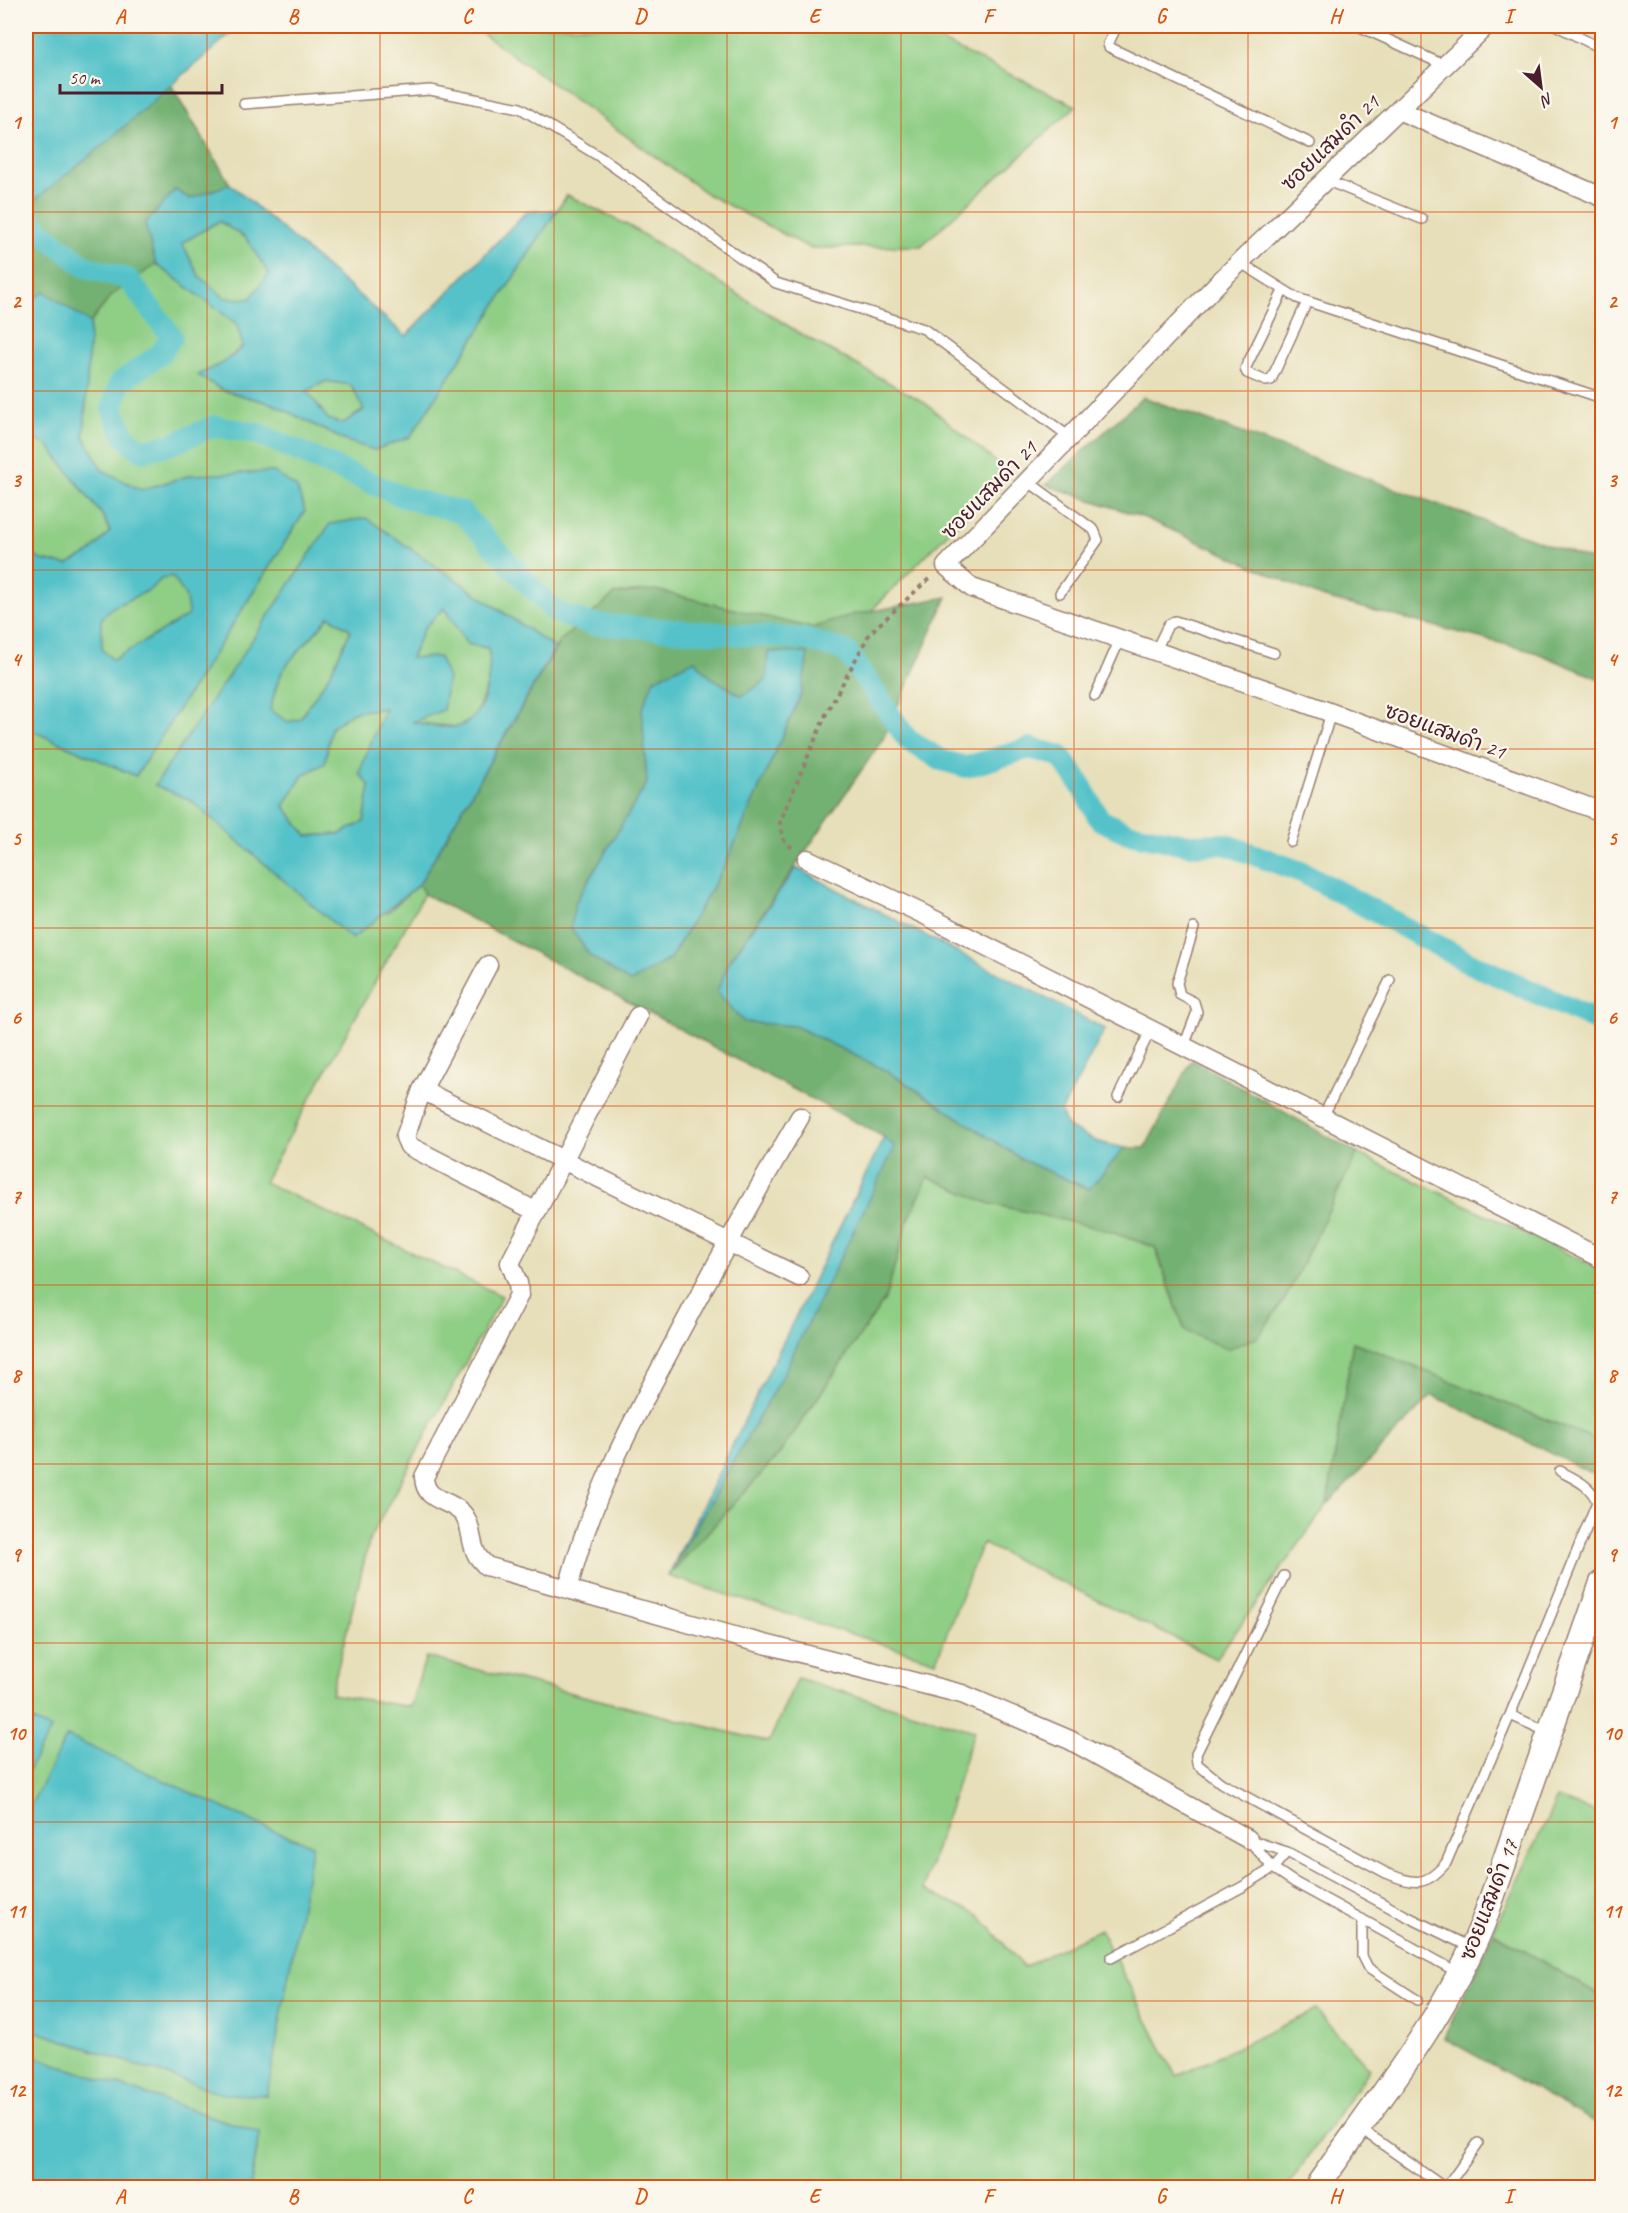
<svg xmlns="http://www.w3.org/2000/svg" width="1628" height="2213" viewBox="0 0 1628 2213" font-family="Caveat,'Playpen Sans Thai',sans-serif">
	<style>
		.green { fill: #8fce85; stroke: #6c7658; stroke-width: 1.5 }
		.forest { fill: #73b172; stroke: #5e684e; stroke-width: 1.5; fill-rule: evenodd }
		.water { fill: #54c2c9; stroke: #4f707a; stroke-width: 1.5; fill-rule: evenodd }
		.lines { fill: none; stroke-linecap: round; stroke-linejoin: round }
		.canal { stroke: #54c2c9; stroke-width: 22 }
		.lane-casing { stroke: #987f72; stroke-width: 12 }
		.street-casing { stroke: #987f72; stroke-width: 21 }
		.secondary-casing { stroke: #987f72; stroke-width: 27 }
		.path { stroke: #987f72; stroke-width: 4; stroke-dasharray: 4.5 4.5; stroke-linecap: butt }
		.lane { stroke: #fff; stroke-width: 9 }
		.street { stroke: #fff; stroke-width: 18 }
		.secondary { stroke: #fff; stroke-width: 24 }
		.grid { fill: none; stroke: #d8530f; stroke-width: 1.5; stroke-opacity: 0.55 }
		.labels { text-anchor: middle; stroke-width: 4.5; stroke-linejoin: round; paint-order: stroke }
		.street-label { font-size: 21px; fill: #4a1f2b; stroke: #fbf7ec }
		.neatline { fill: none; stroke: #d8530f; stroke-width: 2 }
		.grid-label { font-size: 20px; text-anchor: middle; font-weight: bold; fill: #d8530f }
	</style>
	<rect width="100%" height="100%" fill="#fbf7ec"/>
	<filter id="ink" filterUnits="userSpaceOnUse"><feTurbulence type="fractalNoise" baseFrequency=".0167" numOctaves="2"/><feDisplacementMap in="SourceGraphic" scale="12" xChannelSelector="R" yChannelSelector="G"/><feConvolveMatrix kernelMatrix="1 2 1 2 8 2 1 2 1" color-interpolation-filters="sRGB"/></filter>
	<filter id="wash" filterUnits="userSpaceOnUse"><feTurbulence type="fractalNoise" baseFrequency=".008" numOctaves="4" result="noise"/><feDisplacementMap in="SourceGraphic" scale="24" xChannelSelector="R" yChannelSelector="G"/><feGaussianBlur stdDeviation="1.35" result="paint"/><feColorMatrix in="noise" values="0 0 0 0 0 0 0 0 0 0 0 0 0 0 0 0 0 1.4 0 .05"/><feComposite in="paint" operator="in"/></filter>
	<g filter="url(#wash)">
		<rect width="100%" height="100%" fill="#e7dfb9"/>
		<path class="green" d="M472 26H910L1076 106 921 246 810 248 709 195Z
			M567 195 631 227 801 334 924 402 1008 472 871 611 812 628 655 590 615 594 560 641 555 648 366 518 155 785 190 800 387 913 419 884 424 894 264 1182 502 1296 370 1538 331 1694 410 1707 426 1657 769 1742 797 1678 974 1731 923 1889 979 1915 1024 1967 1100 1929 1176 2076 1316 2010 1370 2069 1287 2187H250L260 2133 26 2054V2028L224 2094 312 1845 272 1830 26 1814V1774L51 1729 26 1718V728L136 776 305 511 192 475 140 490 102 470 84 436 90 323 112 295 156 264 237 324 243 346 223 363 199 375 222 390 273 404 346 441 410 437Z
			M219 221 246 238 270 274 250 299H225L199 276 182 243Z
			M326 381 351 385 364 410 342 424 328 420 307 391Z
			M32 438 48 445 103 516 110 532 90 553 67 565 41 560 26 550V443Z
			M172 575 185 595 190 615 113 660 102 650 101 619 111 608 149 590 161 579Z
			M444 608 467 644 488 648 492 665 485 692 474 718 458 727 411 722V659L424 628Z
			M329 616 351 630 330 674 300 719 288 722 269 710C274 696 277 677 286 666 299 648 316 635 329 616Z
			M385 708 359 773 370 786 364 822 340 834 307 836 284 806 303 775 325 763 331 728 353 712Z
			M1357 1153 1602 1270V1442L1353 1342 1327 1505 1216 1659 982 1543 936 1661 668 1576 780 1453 885 1299 907 1223 928 1177 988 1203 1102 1229 1155 1247 1185 1331 1285 1299Z
			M1557 1798 1602 1814V1997L1493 1932Z"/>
		<path class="forest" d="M171 85 230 184 190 199 175 190 146 224 156 264 112 295 90 323 45 292 26 302V207Z
			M1143 397 1602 564V680L1535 652 1321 597 1145 518 1046 485Z
			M655 590 812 628 851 615 947 597 883 739 729 962 744 1022 795 1026 889 1072 1025 1161 1088 1189 1125 1148H1145L1192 1060 1357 1153 1285 1299 1257 1338 1227 1349 1185 1331 1155 1247 1102 1229 988 1203 928 1177 907 1223 885 1299 780 1453 668 1576 782 1376 894 1147 884 1137 424 894 419 884 560 641 615 594ZM695 660 710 677 742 696 766 680 801 694 724 867 670 959 575 903 647 783 642 710Z
			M1353 1342 1602 1442V1478L1432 1395 1327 1505Z
			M1493 1932 1602 1997V2126L1444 2038Z"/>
		<path class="water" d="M26 26H239L103 145 26 207Z
			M230 184 406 336 526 212 557 210 410 437 375 450 346 441 273 404 222 390 198 375 223 363 243 347 237 324 156 264 145 224 175 190 190 199ZM219 221 246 238 269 274 250 299 225 298 199 276 182 243ZM326 381 351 385 364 410 342 424 328 419 307 391Z
			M45 292 90 323 84 436 102 470 141 490 192 475 274 472 297 488 305 511 136 776 26 728V550L41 560 67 565 90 553 110 531 103 516 48 445 32 438 26 443V302ZM172 576 185 595 189 615 113 660 102 650 101 619 111 608 149 590 161 579Z
			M366 518 555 648 419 884 352 939 190 800 155 785 330 524ZM444 608 467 644 488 648C493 671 486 718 460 726 448 730 425 724 413 722L443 710 448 678 439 657 411 658 424 628ZM329 616 351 630 330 674 300 719 288 722 270 710C274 696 277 677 286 666 299 649 316 633 329 616ZM385 708 359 773 370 786 364 822 340 834 307 836 284 806 303 775 325 763 331 728 353 712Z
			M768 652 808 653 801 694 724 867 670 959 630 982 590 956 571 928 575 903 647 783 642 710 654 679 695 660 710 677 742 696 766 680Z
			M796 868 1105 1029 1061 1112 1067 1127 1098 1142 1125 1148 1089 1189 1025 1161 889 1072 795 1026 744 1022 717 992 729 962Z
			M884 1137 895 1147 782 1376 668 1576Z
			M26 1718 51 1729 26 1774Z
			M67 1736 272 1830 312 1845 267 2095 224 2094 26 2028V1814Z
			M26 2054 260 2133 250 2187H26Z"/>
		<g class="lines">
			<path class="canal" d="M26 213 38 229 84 266 128 279 172 337 159 355 120 382 112 409 125 437 142 451 172 444 214 426 259 434 403 497 461 512 555 612 591 624 804 639 846 651 908 740 941 760 966 767 1030 748 1060 756 1079 782 1100 820 1128 833 1190 845 1225 844 1304 873 1470 963 1602 1023"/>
		</g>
	</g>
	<g filter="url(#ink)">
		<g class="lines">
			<defs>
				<path id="lane" d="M1117 26 1108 44 1109 47 1310 143
					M1358 26 1446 66
					M1557 26 1602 49
					M244 104 430 90 520 108 600 157 776 283 924 329 1071 438
					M1325 180 1422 219
					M1241 263 1297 298 1602 398
					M1283 291 1245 369 1247 373 1266 381 1271 380 1307 302
					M1029 482 1094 530 1098 540 1060 593
					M1155 652 1168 625 1175 621 1274 653
					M1095 696 1120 639
					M1291 842 1331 713
					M1184 1046 1197 1012 1194 1002 1180 995 1177 983 1194 928
					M1118 1097 1151 1029
					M1323 1117 1390 980
					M1284 1576 1196 1754 1197 1764 1221 1783 1386 1873C1414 1884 1425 1888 1446 1863L1510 1715 1597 1502C1591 1485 1574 1479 1560 1471
					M1510 1715 1548 1732
					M1248 1839 1273 1868 1294 1882 1459 1973
					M1250 1840 1287 1852 1406 1916 1472 1948
					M1362 1919V1956L1368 1968 1417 2000
					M1111 1958 1242 1887 1273 1868 1287 1852
					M1361 2129 1445 2188
					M1446 2188 1478 2143"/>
				<path id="street" d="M1486 26 1217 284 946 566 972 588 1288 697 1602 812
					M1398 110 1602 197
					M807 859 921 913 1602 1259
					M488 965 422 1090 405 1137 409 1146 537 1212
					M638 1016 510 1263 518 1283 519 1295 424 1477C425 1501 445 1498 460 1511 473 1522 469 1541 477 1555 479 1559 484 1563 486 1566L741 1638 962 1694 1070 1740 1248 1839
					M422 1090 799 1277
					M568 1589C590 1500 633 1420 676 1339 716 1264 757 1190 800 1117"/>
				<path id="secondary" d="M1316 2188C1376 2102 1444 2020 1483 1923L1602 1583"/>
			</defs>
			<use href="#lane" class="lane-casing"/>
			<use href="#street" class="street-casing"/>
			<use href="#secondary" class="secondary-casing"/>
			<path class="path" d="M792 848 783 839 780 822 826 714 870 633 931 577"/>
			<use href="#lane" class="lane"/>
			<use href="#street" class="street"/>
			<use href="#secondary" class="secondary"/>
		</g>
	</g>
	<path class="grid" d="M207 26V2188M380 26V2188M554 26V2188M727 26V2188M901 26V2188M1074 26V2188M1248 26V2188M1421 26V2188M26 212H1602M26 391H1602M26 570H1602M26 749H1602M26 928H1602M26 1106H1602M26 1285H1602M26 1464H1602M26 1643H1602M26 1822H1602M26 2001H1602"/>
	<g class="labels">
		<g class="street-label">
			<text transform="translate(1330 143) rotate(-44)" y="7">ซอยแสมดำ 21</text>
			<text transform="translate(989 490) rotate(-46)" y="7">ซอยแสมดำ 21</text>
			<text transform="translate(1445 731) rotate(20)" y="7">ซอยแสมดำ 21</text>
			<text transform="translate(1489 1900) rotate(-69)" y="7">ซอยแสมดำ 17</text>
		</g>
	</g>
	<rect width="1628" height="2213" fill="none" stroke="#fbf7ec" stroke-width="66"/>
	<g transform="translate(1541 87) rotate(152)" stroke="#fbf7ec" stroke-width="4.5" paint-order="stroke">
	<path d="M0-4.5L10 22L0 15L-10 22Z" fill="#4a1f2b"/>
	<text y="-9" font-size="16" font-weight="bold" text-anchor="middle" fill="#4a1f2b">N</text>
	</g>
	<path d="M60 84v9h162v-9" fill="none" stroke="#4a1f2b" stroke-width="3"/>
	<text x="69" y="84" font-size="18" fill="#4a1f2b" stroke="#fbf7ec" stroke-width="4.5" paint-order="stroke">50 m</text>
	<rect x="33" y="33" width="1562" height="2147" class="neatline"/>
	<g class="grid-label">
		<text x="120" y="23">A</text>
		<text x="293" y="23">B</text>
		<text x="467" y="23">C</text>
		<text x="640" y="23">D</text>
		<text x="814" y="23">E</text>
		<text x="988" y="23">F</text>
		<text x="1161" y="23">G</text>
		<text x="1335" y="23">H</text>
		<text x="1508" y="23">I</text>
		<text x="16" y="129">1</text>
		<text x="1612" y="129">1</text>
		<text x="16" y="308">2</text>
		<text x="1612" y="308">2</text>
		<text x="16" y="487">3</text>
		<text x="1612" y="487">3</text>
		<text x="16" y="666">4</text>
		<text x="1612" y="666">4</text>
		<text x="16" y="845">5</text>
		<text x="1612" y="845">5</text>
		<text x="16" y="1024">6</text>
		<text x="1612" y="1024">6</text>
		<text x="16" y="1203">7</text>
		<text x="1612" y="1203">7</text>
		<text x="16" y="1382">8</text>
		<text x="1612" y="1382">8</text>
		<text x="16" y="1561">9</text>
		<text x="1612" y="1561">9</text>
		<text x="16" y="1740">10</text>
		<text x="1612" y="1740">10</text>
		<text x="16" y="1918">11</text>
		<text x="1612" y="1918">11</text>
		<text x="16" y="2097">12</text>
		<text x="1612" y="2097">12</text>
		<text x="120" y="2203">A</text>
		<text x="293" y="2203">B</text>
		<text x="467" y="2203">C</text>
		<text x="640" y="2203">D</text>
		<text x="814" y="2203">E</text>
		<text x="988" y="2203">F</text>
		<text x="1161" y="2203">G</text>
		<text x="1335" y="2203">H</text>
		<text x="1508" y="2203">I</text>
	</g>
</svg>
